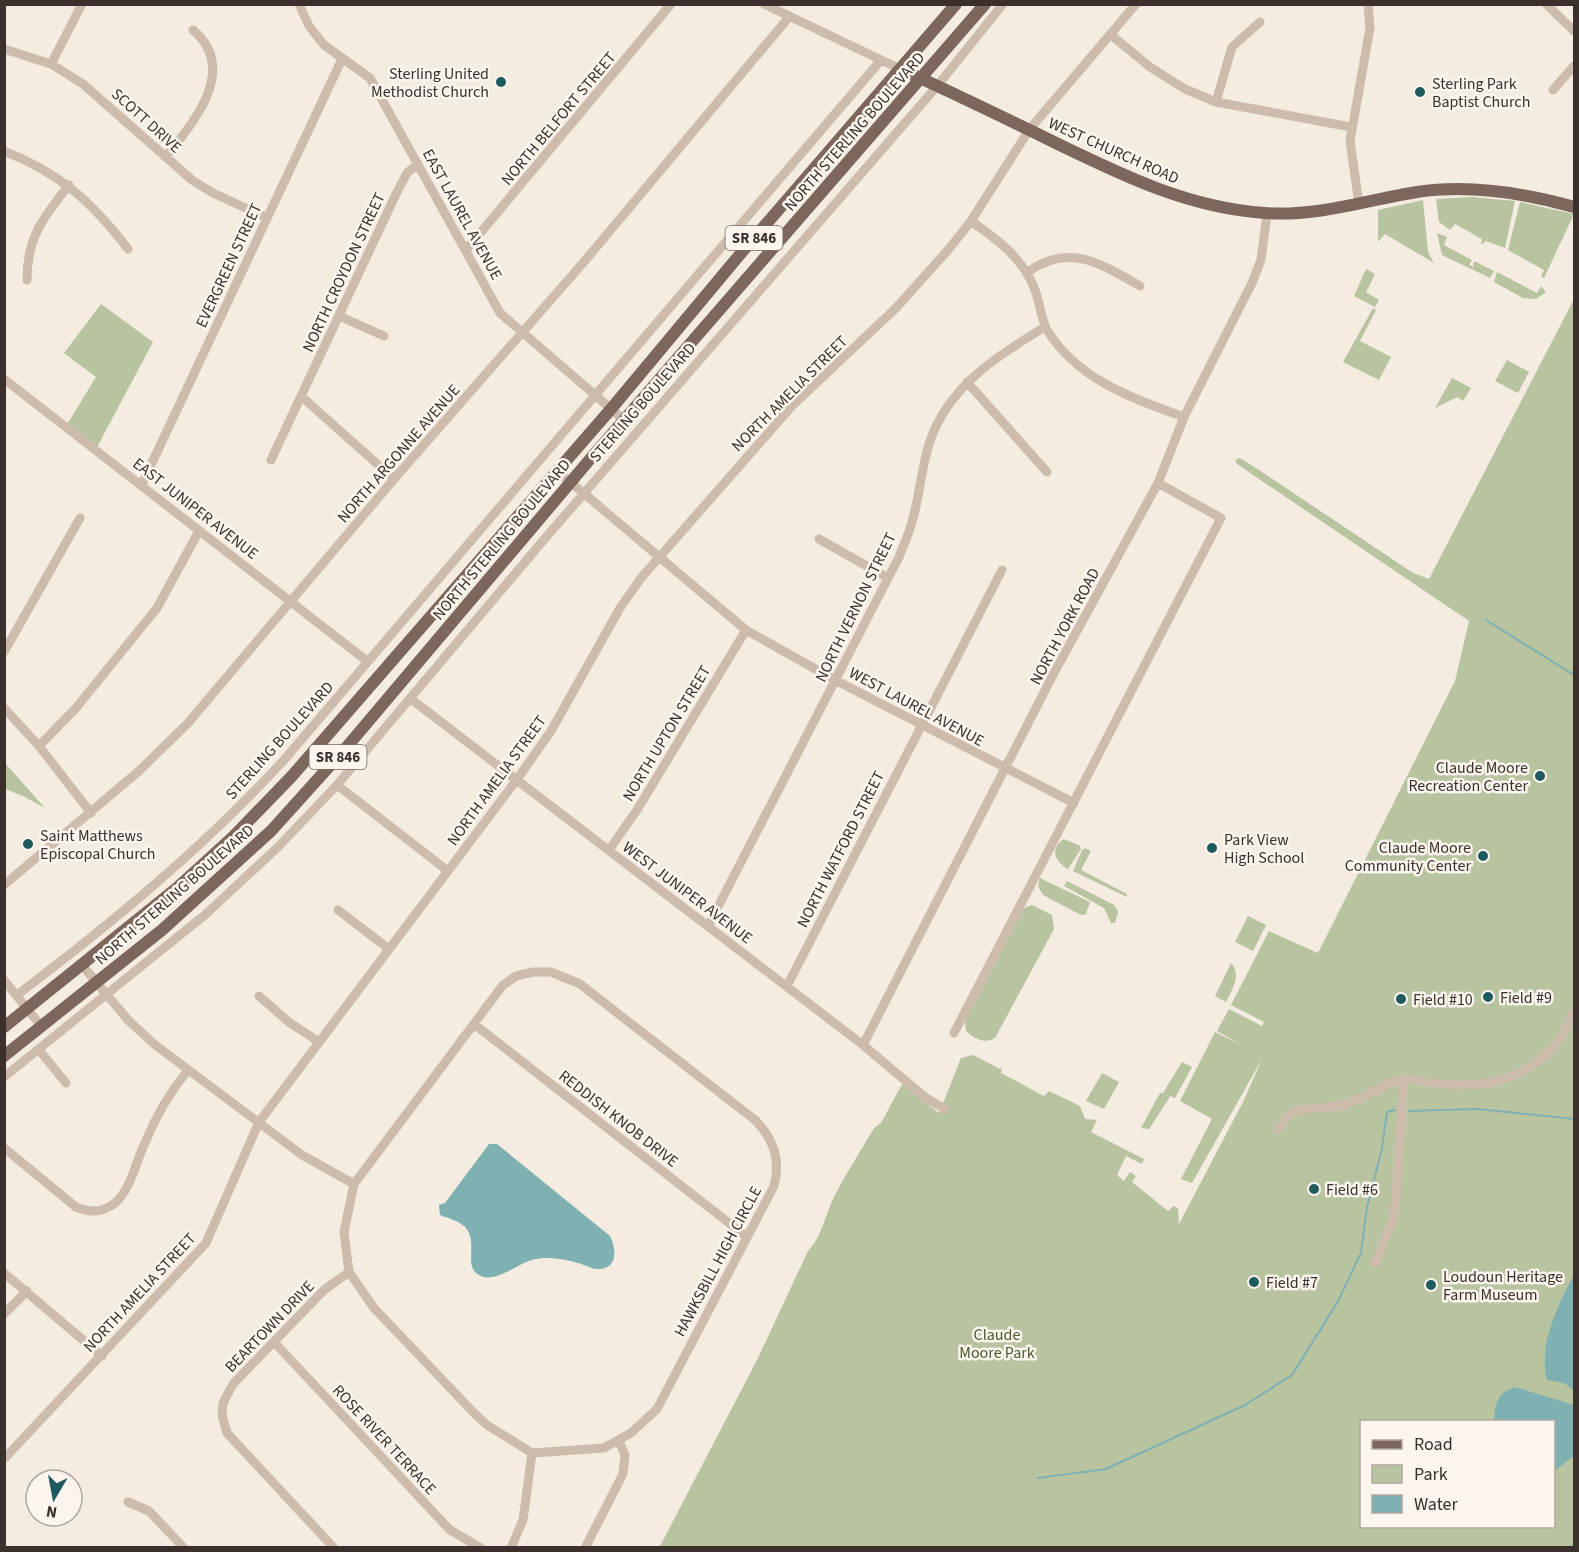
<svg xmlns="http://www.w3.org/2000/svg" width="1579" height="1552" viewBox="0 0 1579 1552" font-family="'Source Sans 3',sans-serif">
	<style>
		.green { fill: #b8c4a0; fill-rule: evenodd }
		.water { fill: #7fb0b2 }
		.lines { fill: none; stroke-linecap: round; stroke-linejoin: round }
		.stream { stroke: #7fb0b2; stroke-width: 2 }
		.minor { stroke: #cdbbac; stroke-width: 9 }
		.major { stroke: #7d675c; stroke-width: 12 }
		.poi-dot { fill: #1f5a5e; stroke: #fbf5ee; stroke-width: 2 }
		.labels { text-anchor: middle; stroke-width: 5; stroke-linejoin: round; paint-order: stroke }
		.shield { fill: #fbf5ee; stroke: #756b66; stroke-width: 1.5 }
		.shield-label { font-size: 15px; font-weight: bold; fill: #3b302b }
		.poi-label { font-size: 16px; fill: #3b302b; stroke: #fbf5ee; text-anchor: start }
		.street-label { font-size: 16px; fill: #3b302b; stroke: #fbf5ee }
		.park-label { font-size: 16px; fill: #4a5a2e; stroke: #fbf5ee }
	</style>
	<rect width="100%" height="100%" fill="#f4ebe1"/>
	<path class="green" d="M1472 197 1515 201 1505 248 1486 241 1481 245 1482 239 1455 224 1450 230 1439 222 1436 199Z
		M1423 200 1428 252 1434 263 1385 234 1378 242V210Z
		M1520 202 1574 214 1544 278 1541 276 1544 270 1508 250Z
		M1437 233 1447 237 1444 245 1472 260 1469 265 1473 267 1474 261 1494 271 1490 278 1442 255Z
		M1366 269 1375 274 1366 292 1379 300 1375 307 1354 296Z
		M1497 272 1537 293 1541 286 1546 292 1536 299 1523 298 1494 282Z
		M1574 299V1547L659 1548 757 1360 808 1251C822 1237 825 1215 834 1197 846 1173 861 1151 874 1128L881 1123 902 1084 939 1113 961 1058 973 1055 1000 1069 1002 1066 1001 1073 1044 1096 1049 1091 1080 1106 1085 1119 1097 1120 1091 1132 1144 1159 1142 1164 1126 1156 1117 1175 1124 1181 1130 1172 1136 1176 1132 1182 1168 1211 1173 1206 1178 1208 1179 1224 1244 1100 1262 1059 1192 1183 1181 1179 1212 1119 1180 1101 1215 1032 1240 1044 1217 1031 1229 1009 1262 1026 1264 1022 1231 1005 1269 931 1318 953 1455 681 1469 621 1237 464 1235 460 1240 458 1259 470 1413 573 1429 579ZM1362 1422H1554V1526H1362Z
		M101 304 153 342 96 449 66 426 96 377 64 353Z
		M1373 308 1376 310 1360 341 1391 357 1379 380 1343 362Z
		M1507 360 1529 372 1518 393 1495 381Z
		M1452 378 1471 388 1463 401 1457 397 1435 408Z
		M5 763 45 808 23 796 5 789Z
		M1064 839 1080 846 1081 849 1068 869C1055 862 1049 848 1064 839Z
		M1085 848 1091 851 1081 870 1127 894V897L1073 871 1082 850Z
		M1040 878 1090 902 1086 914 1081 915 1043 895 1038 886Z
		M1067 881 1114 905 1118 912 1115 923H1111L1104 908 1064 886Z
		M1032 905 1052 915 1054 929 995 1038C984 1044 975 1039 966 1031L965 1021 1024 908Z
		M1248 916 1266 925 1253 951 1235 942Z
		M1231 963C1242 975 1232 989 1226 1002L1215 996Z
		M1182 1062 1192 1067 1175 1098 1167 1095 1170 1097 1149 1129 1141 1128 1160 1093H1163Z
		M1102 1073 1119 1082 1104 1109 1086 1101Z"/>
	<path class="water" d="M489 1144H497L610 1236C616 1248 618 1267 601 1269 593 1270 586 1265 578 1263 564 1259 547 1256 532 1260 517 1264 496 1283 481 1276 461 1267 480 1244 465 1227 459 1221 448 1218 440 1215L439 1205 445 1203Z
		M1574 1275V1390L1564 1383 1547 1380C1538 1345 1558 1304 1574 1275Z
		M1515 1387 1574 1405V1456L1554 1471V1422L1494 1421C1495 1403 1497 1393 1515 1387Z"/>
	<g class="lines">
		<path class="stream" d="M1486 620 1574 675
			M1409 1111 1478 1109 1574 1119
			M1038 1478 1106 1469 1245 1405 1292 1375 1337 1303 1361 1253 1367 1207 1382 1148 1387 1112 1395 1110"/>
		<path class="minor" d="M299 4 309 26 324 45 370 78 500 313 624 420
			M764 4 900 69
			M1546 4 1574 31
			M1110 34 1150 67 1185 89 1216 102 1351 127
			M4 49 51 64 83 84 192 180 213 193 267 218
			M51 64 82 4
			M1553 90 1574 66
			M1216 102 1232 47 1260 22
			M4 151C60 173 92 202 128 249
			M165 157C194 123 239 69 193 30
			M1359 204 1350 141 1370 28 1368 4
			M971 221C998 240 1024 259 1035 290 1040 303 1041 319 1047 330 1078 380 1132 398 1184 417
			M466 250 671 4
			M1028 272C1069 242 1101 264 1140 286
			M27 280C27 236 44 217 69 185
			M339 316 384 336
			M4 379 367 661
			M967 382 1047 472
			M301 396 394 479
			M271 460 396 194 407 173 418 164
			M556 470 746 630 835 680 1074 803
			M142 484 342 59
			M819 539 888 578
			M4 652 80 518
			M411 699 863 1045 926 1098 945 1109
			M4 708 39 746 91 813
			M39 746 76 708 157 608 199 531
			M337 785 448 871
			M609 850 637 810 746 630
			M4 885 139 771 188 723 394 479 583 263 789 17
			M338 910 389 949
			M708 926 899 557C903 546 909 534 912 522 920 496 921 467 930 441 949 386 998 355 1045 327
			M82 965 128 1020 154 1044 302 1155 354 1184
			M533 972H551L580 984 755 1120C774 1139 781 1160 774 1186L657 1409 631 1433 604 1448 532 1453 487 1425 474 1413 374 1308 349 1272 344 1232 354 1184 503 985 516 976Z
			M4 980 41 1026
			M787 986 1002 570
			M17 995C112 923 203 848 284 760L881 60
			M259 996 290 1023 318 1041
			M474 1024 747 1237
			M954 1033 1221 518 1158 483
			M863 1045 1055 671 1158 483 1184 417 1252 283 1261 260 1267 214
			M39 1050 66 1083
			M4 1077 206 914 278 847 337 785 541 543 938 85 1003 4
			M1278 1130 1289 1115 1297 1110 1346 1105 1393 1082 1404 1079C1424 1081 1444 1086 1464 1085 1514 1085 1559 1058 1574 1010
			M4 1148 76 1207C91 1213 102 1213 115 1203 131 1189 135 1164 144 1145 155 1118 169 1093 188 1070
			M1375 1263 1392 1222 1396 1201 1404 1079
			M4 1273 102 1356
			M4 1314 27 1291
			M274 1342 450 1530 481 1548
			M4 1459 206 1243 259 1122 518 778 551 731 620 608 641 578 792 406 896 308 948 250 971 221 1029 130 1136 4
			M128 1502 149 1511 184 1548
			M334 1548 227 1433 222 1415 223 1403 233 1384 324 1290 349 1272
			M511 1548 523 1520 532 1453
			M585 1548 623 1474 625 1455 619 1441"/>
		<path class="major" d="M900 69C954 93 1007 119 1060 145 1126 177 1190 208 1265 213 1317 217 1367 200 1417 192 1470 184 1524 193 1574 207
			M4 1027 177 888 233 837 292 776 611 409 742 252 956 4
			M4 1056 162 930 271 831 345 749 591 458 985 4"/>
	</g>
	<g class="poi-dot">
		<circle cx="501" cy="82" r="6"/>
		<circle cx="1420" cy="92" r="6"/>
		<circle cx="1540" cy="776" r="6"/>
		<circle cx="28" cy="844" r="6"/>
		<circle cx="1212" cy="848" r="6"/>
		<circle cx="1483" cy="856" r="6"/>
		<circle cx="1488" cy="997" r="6"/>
		<circle cx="1401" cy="999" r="6"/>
		<circle cx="1314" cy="1189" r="6"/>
		<circle cx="1254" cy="1282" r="6"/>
		<circle cx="1431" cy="1285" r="6"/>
	</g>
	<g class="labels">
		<g class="shield">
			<rect x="725.5" y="226" width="57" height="24" rx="4.5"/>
			<rect x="309.5" y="745" width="57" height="24" rx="4.5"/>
		</g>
		<g class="shield-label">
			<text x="754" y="243">SR 846</text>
			<text x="338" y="762">SR 846</text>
		</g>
		<g class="poi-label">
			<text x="489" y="79" text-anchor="end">Sterling United<tspan x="489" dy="18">Methodist Church</tspan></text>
			<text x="1432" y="89">Sterling Park<tspan x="1432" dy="18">Baptist Church</tspan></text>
			<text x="1528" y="773" text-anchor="end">Claude Moore<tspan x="1528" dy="18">Recreation Center</tspan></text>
			<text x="40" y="841">Saint Matthews<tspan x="40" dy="18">Episcopal Church</tspan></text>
			<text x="1224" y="845">Park View<tspan x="1224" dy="18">High School</tspan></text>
			<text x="1471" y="853" text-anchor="end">Claude Moore<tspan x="1471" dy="18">Community Center</tspan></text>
			<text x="1500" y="1003">Field #9</text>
			<text x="1413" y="1005">Field #10</text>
			<text x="1326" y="1195">Field #6</text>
			<text x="1443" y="1282">Loudoun Heritage<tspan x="1443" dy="18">Farm Museum</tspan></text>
			<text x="1266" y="1288">Field #7</text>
		</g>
		<g class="street-label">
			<text transform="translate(558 118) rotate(-50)" y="6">NORTH BELFORT STREET</text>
			<text transform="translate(147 120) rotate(42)" y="6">SCOTT DRIVE</text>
			<text transform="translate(854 131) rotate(-49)" y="6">NORTH STERLING BOULEVARD</text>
			<text transform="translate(1114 150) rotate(24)" y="6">WEST CHURCH ROAD</text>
			<text transform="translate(463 214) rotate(61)" y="6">EAST LAUREL AVENUE</text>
			<text transform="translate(228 265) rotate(-65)" y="6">EVERGREEN STREET</text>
			<text transform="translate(343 272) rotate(-65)" y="6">NORTH CROYDON STREET</text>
			<text transform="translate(789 393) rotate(-45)" y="6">NORTH AMELIA STREET</text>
			<text transform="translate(642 402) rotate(-49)" y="6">STERLING BOULEVARD</text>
			<text transform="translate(398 453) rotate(-49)" y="6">NORTH ARGONNE AVENUE</text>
			<text transform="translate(196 508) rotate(38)" y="6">EAST JUNIPER AVENUE</text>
			<text transform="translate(501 539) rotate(-50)" y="6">NORTH STERLING BOULEVARD</text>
			<text transform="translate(855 607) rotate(-64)" y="6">NORTH VERNON STREET</text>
			<text transform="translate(1064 626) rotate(-62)" y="6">NORTH YORK ROAD</text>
			<text transform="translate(917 706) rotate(28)" y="6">WEST LAUREL AVENUE</text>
			<text transform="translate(666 733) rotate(-59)" y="6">NORTH UPTON STREET</text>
			<text transform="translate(279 740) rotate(-48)" y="6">STERLING BOULEVARD</text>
			<text transform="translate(496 780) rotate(-54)" y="6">NORTH AMELIA STREET</text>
			<text transform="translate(840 849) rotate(-63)" y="6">NORTH WATFORD STREET</text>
			<text transform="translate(688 892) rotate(37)" y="6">WEST JUNIPER AVENUE</text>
			<text transform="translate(174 894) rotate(-41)" y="6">NORTH STERLING BOULEVARD</text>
			<text transform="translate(619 1118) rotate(38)" y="6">REDDISH KNOB DRIVE</text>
			<text transform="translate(717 1261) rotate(-62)" y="6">HAWKSBILL HIGH CIRCLE</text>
			<text transform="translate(139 1292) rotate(-47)" y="6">NORTH AMELIA STREET</text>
			<text transform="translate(269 1326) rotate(-46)" y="6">BEARTOWN DRIVE</text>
			<text transform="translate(385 1439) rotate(47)" y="6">ROSE RIVER TERRACE</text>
		</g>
		<g class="park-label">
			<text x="997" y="1340">Claude<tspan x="997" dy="18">Moore Park</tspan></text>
		</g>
	</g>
	<rect width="1579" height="1552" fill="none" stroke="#3b302b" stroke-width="12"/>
	<rect x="1360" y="1420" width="195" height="108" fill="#fbf5ee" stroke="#aea6a0" stroke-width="1.5"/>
	<rect x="1372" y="1440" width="30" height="9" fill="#7d675c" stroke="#aea6a0" stroke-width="1.5"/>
	<text x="1414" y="1450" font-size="18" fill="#3b302b">Road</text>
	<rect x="1372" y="1465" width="30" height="18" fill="#b8c4a0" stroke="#aea6a0" stroke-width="1.5"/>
	<text x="1414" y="1480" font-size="18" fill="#3b302b">Park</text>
	<rect x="1372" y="1495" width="30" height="18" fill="#7fb0b2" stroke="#aea6a0" stroke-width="1.5"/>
	<text x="1414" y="1510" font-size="18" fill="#3b302b">Water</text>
	<g transform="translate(54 1498) rotate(190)"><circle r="28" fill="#fbf5ee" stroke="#aea6a0" stroke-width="1.5"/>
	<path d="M0-4.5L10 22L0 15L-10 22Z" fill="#1f5a5e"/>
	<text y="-9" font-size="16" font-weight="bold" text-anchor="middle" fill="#3b302b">N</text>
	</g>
</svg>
